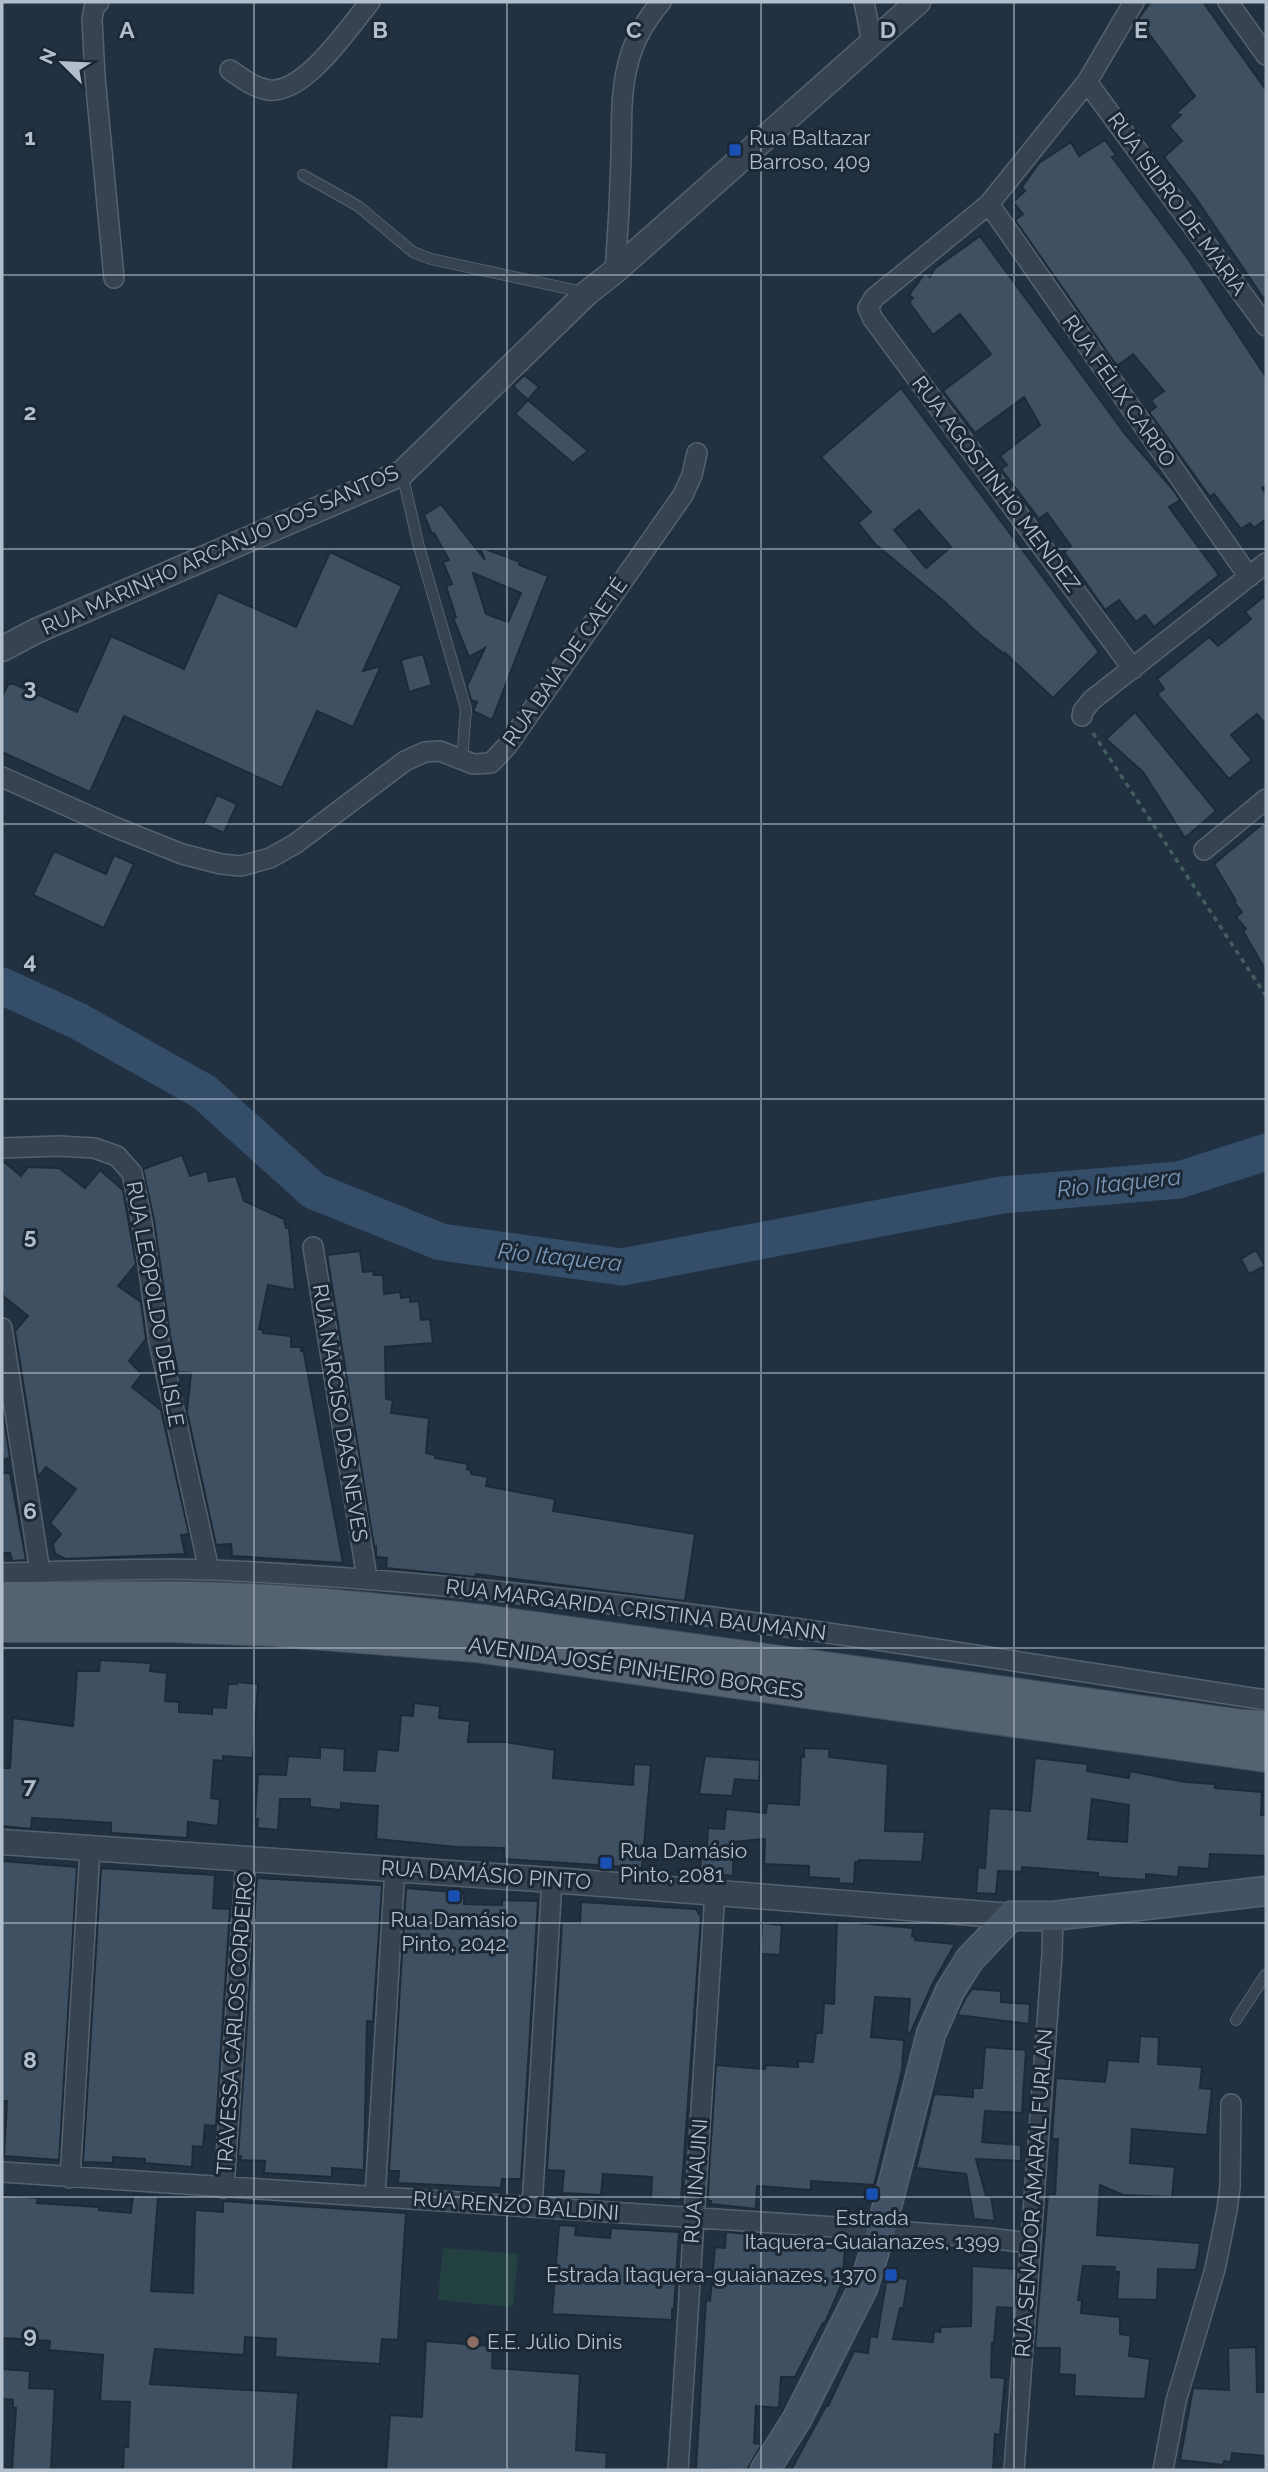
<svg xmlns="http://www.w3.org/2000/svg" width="1268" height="2472" viewBox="0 0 1268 2472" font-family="Raleway,sans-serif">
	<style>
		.green { fill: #244142 }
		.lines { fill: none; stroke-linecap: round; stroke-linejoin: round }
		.river { stroke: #344e6a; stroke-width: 37 }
		.building { fill: #3e5061; stroke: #1e2a38; stroke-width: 2; fill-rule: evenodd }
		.service-casing { stroke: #55616f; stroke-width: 12 }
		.minor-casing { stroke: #55616f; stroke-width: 22 }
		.tertiary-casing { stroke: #55616f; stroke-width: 27 }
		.secondary-casing { stroke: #55616f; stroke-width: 31 }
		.primary-casing { stroke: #404c5a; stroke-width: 34 }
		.path { stroke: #425e5f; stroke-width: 3.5; stroke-dasharray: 5 5; stroke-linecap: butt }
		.service { stroke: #374351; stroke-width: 10 }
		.minor { stroke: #374351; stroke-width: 19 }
		.tertiary { stroke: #374351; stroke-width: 24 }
		.secondary { stroke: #445265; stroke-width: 28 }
		.primary { stroke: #556271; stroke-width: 32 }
		.grid { fill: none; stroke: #b3becc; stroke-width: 2; stroke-opacity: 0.55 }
		.transit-dot { fill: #1a4fb4; stroke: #1c2836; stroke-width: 2.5 }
		.education-dot { fill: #8d6e63; stroke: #1c2836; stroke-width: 2.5 }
		.labels { text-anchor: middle; stroke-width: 6; stroke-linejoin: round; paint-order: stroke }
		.poi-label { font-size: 21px; fill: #b3becc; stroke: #1c2836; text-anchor: start }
		.street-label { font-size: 21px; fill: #b3becc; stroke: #1c2836 }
		.water-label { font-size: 23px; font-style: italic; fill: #7896b6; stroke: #1c2836 }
		.grid-label { font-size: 23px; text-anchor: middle; font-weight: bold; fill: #b3becc; stroke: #1c2836; stroke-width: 6; stroke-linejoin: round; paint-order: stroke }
	</style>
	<rect width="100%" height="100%" fill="#223142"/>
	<path class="green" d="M443 2248 518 2254 513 2307 438 2300Z"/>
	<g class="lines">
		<path class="river" d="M2 986 78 1021 204 1092 314 1191 441 1242 622 1267 1002 1195 1179 1180 1266 1152"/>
	</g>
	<path class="building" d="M1151 2H1203L1266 90V302L1195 197 1164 157 1182 141 1169 126 1181 115 1176 113 1195 96 1138 19Z
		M1105 140 1116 155 1112 157 1186 256 1266 377V485L1262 488 1266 494V519L1254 528 1250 523 1241 529 1214 494 1210 497 1149 412 1156 407 1151 400 1164 391 1133 354 1117 366 1015 220 1023 214 1013 202 1025 191 1022 187 1039 163 1071 142 1079 156Z
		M980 236 1125 434 1175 492 1180 500 1169 507 1219 575 1154 627 1145 615 1136 622 1119 600 1105 610 1064 552 1071 546 1047 513 1039 519 1001 469 1007 465 1000 456 1040 425 1024 397 975 433 943 391 991 354 960 314 933 335 909 302 913 298 909 295 925 273 930 277 935 268Z
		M524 375 539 387 528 400 513 386Z
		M901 388 1099 652 1053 698 1005 653 1004 654 980 635 946 603 875 544 858 523 871 512 821 457ZM919 510 951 547 926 568 894 530Z
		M528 400 588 451 573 463 515 414Z
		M441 504 485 560 480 547 520 562 519 565 548 576 492 720 473 711 477 702 471 700 467 686 485 648 469 657 453 618 456 617 446 586 452 584 443 562 449 560 434 533 432 534 424 515ZM473 573 521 593 508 622 486 614Z
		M330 552 402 586 363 671 381 666 353 727 317 711 282 788 124 716 90 792 2 752V697L8 684H14L77 712 111 636 184 669 218 592 296 627Z
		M1266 595V725L1257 714 1231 735 1252 760 1229 779 1157 694 1164 689 1157 679 1209 637 1218 646 1251 619 1245 612Z
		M423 654 432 685 409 692 401 660Z
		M1135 712 1216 811 1185 838 1143 772 1106 739Z
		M217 795 237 804 224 833 203 824Z
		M1266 821V971L1243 931 1246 929 1236 917 1242 912 1234 902 1236 901 1214 864Z
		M54 851 106 874 114 855 134 864 104 928 33 895Z
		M182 1155 190 1176 207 1171 209 1181 236 1176 244 1201 284 1219 286 1228H289L295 1290 268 1285 259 1329 263 1330V1333L291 1336V1347H301V1352L303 1348 343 1563 232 1556 231 1544 216 1545 187 1412 191 1373 178 1372 170 1335 154 1220 143 1169Z
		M2 1160 21 1176 28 1167 59 1168 85 1188 100 1170 123 1190 136 1264 118 1286 141 1302 146 1339 129 1361 142 1374 132 1387 161 1410 189 1534 181 1535 185 1554 66 1559 55 1554 53 1544 61 1534 50 1523 76 1489 46 1467 38 1477 15 1331 28 1316 3 1296 2 1288Z
		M1256 1250 1265 1266 1249 1274 1241 1259Z
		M360 1251 363 1272 373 1271 374 1275H383L384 1294 400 1292 401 1298 410 1297V1302L419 1301 421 1320 430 1319 433 1343 385 1347 386 1399 393 1400 391 1413 429 1418 426 1453 435 1455V1458L468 1464 467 1469 471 1471V1474L488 1477 486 1486 555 1499 553 1511 695 1534 685 1601 476 1574 475 1577 386 1568 387 1558 376 1557V1546H374L327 1255Z
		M2 1406 10 1458 2 1460Z
		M2 1473H10L26 1560 12 1561 10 1553H2Z
		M100 1660 151 1663 150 1671 167 1673 165 1701 179 1702V1712L212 1714V1707L226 1708 228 1684H237V1682L258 1684 253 1758 223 1756V1761L214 1760 211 1798 220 1799 218 1826 188 1822 187 1838 111 1833V1823L67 1820 32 1818 31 1829 2 1826V1768H10L13 1718 73 1726 77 1671H99Z
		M414 1703 440 1706 439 1718 470 1721 468 1742H505L555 1750 553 1778 633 1785 634 1764 651 1765 642 1868 504 1859V1848L457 1847 376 1839 378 1806 341 1803V1810L310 1807V1799H280L278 1830 257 1828 258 1819H255L258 1774 286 1775 288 1756 320 1758V1747L345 1749 344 1770 375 1771 377 1749 398 1751 401 1715 413 1716Z
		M804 1748 830 1749 829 1757 888 1764 885 1831 925 1832 922 1862 859 1860V1862H855L854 1884 838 1883 839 1879 809 1877V1866L764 1864 765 1839 734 1842 733 1876 700 1872 701 1856 706 1857 708 1828 724 1829 726 1809 766 1813 767 1803 799 1805 801 1757H804Z
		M705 1756 760 1760 759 1781 735 1779 732 1796 699 1794Z
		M1035 1758 1088 1764 1087 1771 1129 1778 1130 1771 1185 1782 1215 1784V1788L1262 1792 1261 1815H1266V1856L1210 1854 1209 1869 1179 1867 1178 1877 1146 1874V1880L1098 1877V1873L1022 1867V1872L998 1871 996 1894 976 1893 978 1867 985 1868 989 1808 1030 1811ZM1092 1799 1129 1805 1127 1842 1088 1839Z
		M2 1861 77 1867 59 2160 4 2156 7 2101H2Z
		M101 1868 215 1875 213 1908 230 1909 216 2126 205 2125 203 2147 193 2146 192 2167 145 2163V2159L113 2157V2163L83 2162Z
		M257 1878 382 1885 373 2022 367 2021 364 2170 332 2168V2177L264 2173 265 2161 240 2160 241 2156H238Z
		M406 1888 464 1893V1904L502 1905V1900L538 1901 521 2179H502L501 2188 398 2183 399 2171H389Z
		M581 1902 696 1909 701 1917 681 2200 651 2199 652 2177 603 2174 601 2195 562 2193 564 2171 547 2170 562 1922 580 1923Z
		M837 1921 913 1928 912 1936 915 1937V1940L955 1944 933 1983 910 2034 907 2033 910 1999 875 1997 871 2037 904 2040 902 2070 874 2185 811 2181V2190L757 2186 756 2209 711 2204V2201H708L709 2171 716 2065 765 2069 766 2065 798 2067V2061L813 2062 816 2033H822L824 2003 834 2004Z
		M762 1923 782 1925 780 1955 760 1954Z
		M972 1989 1001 1991V2002L1030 2004 1029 2024 957 2015 965 1999Z
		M1140 2036 1159 2037 1158 2064 1202 2067 1200 2088 1212 2089 1207 2135 1132 2129 1130 2163 1175 2167 1172 2197 1123 2195 1100 2185 1097 2235 1200 2243 1199 2253 1196 2270 1158 2269 1157 2300 1117 2299 1119 2272 1114 2271 1115 2267 1083 2266 1078 2300H1082L1081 2313 1120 2317V2334L1131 2336 1129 2356 1150 2359 1145 2399 1074 2396 1075 2375 1059 2374 1060 2348H1035L1048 2194H1055L1058 2139H1052L1056 2078 1105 2082 1108 2060 1138 2062Z
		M985 2047 1026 2050 1022 2113 985 2111 982 2142 1021 2145V2161L976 2159 986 2196H991L995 2221 974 2219 966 2174 916 2168 934 2094 973 2097V2088H982Z
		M2 2195 38 2198 37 2203 99 2207V2210L131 2213 133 2195 158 2196 151 2291 193 2293 195 2210 223 2212V2201L406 2213 398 2340 382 2339 380 2364 275 2357 276 2339 245 2337 244 2355 155 2349 150 2384 298 2393 293 2470H123L124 2447H128L130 2402 100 2401 103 2355 49 2350 50 2341 2 2338Z
		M559 2225 576 2226 575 2235 610 2238 611 2228 679 2232 674 2309H672V2320L552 2314Z
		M726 2232 800 2239 799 2245 845 2249 842 2283 825 2323H823L795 2377H781L779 2408 756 2406 754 2443 762 2444 747 2470 696 2469 706 2300 710 2301 715 2247 725 2248Z
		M972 2266 1017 2269 1014 2308 997 2307 994 2343H992L991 2377 1005 2378 1000 2435 995 2434 993 2470H791L826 2406H828L854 2351 868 2353 870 2336 877 2337 887 2277 908 2279 903 2309 900 2308 893 2339 933 2342 934 2331 940 2332 941 2327 971 2326Z
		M426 2341 493 2346 492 2368 580 2374 576 2450 607 2453 606 2470H386L390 2415 422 2417Z
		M1256 2347 1257 2392H1266V2456L1232 2453 1231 2462 1224 2461 1223 2465 1180 2460 1193 2388 1229 2390 1228 2348Z
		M2 2369 30 2371 29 2388 55 2389 51 2470H12L16 2408H13V2400L2 2399Z"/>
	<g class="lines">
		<defs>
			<path id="service" d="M303 175 358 206 413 252 431 259 583 292
				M402 473 419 547 466 709 462 759
				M1236 2020 1266 1974"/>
			<path id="minor" d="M99 2 94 8 92 19 95 77 114 278
				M864 2 872 42
				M1228 2 1266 55
				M230 70C242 78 254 88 269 90 305 94 349 27 370 2
				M1087 82 1266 326
				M989 204 1249 577
				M615 271C618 233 620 196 621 158 622 128 620 97 627 68 632 43 645 21 661 2
				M1133 669 873 319 868 308 874 298 989 204 1087 82 1134 2
				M1082 716 1083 711 1092 700 1266 563
				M2 777 112 826 182 854 221 864 241 866 270 858 295 844 405 761 425 752 440 751 473 764 491 763 507 746 683 495 692 475 697 453
				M1204 850 1266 799
				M2 1148 59 1146 94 1148 117 1156 132 1173 142 1222 159 1342 209 1570
				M313 1247 367 1578
				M2 1328 40 1572
				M2 1573C72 1572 143 1567 213 1570 567 1585 917 1647 1266 1700
				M2 2172 881 2230 989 2238 1029 2243
				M70 2178 90 1849
				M224 2188 246 1858
				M375 2197 395 1869
				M532 2207 552 1880
				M678 2470 715 1892
				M1014 2470 1052 1955 1053 1916
				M1163 2470 1176 2401 1215 2269 1227 2210 1230 2187 1231 2104"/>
			<path id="tertiary" d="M2 649 36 631 402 473 587 293 615 271 918 2
				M2 1842 552 1880 1011 1916"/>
			<path id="secondary" d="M765 2470 797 2419 863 2288 880 2234 931 2034 950 1991 970 1959 1011 1916H1053L1266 1891"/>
			<path id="primary" d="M2 1598C91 1598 181 1596 270 1601 341 1605 412 1613 484 1621L1244 1726 1266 1727
				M2 1626H170L272 1630 476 1646 1266 1756"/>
		</defs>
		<use href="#service" class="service-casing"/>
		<use href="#minor" class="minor-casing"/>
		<use href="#tertiary" class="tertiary-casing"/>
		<use href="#secondary" class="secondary-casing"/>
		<use href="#primary" class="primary-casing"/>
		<path class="path" d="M1093 733 1266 996"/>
		<use href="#service" class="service"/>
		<use href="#minor" class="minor"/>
		<use href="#tertiary" class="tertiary"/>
		<use href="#secondary" class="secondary"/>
		<use href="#primary" class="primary"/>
	</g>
	<path class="grid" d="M254 2V2470M507 2V2470M761 2V2470M1014 2V2470M2 275H1266M2 549H1266M2 824H1266M2 1099H1266M2 1373H1266M2 1648H1266M2 1923H1266M2 2197H1266"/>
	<g class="transit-dot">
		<rect x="728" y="143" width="14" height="14" rx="3.5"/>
		<rect x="599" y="1856" width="14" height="14" rx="3.5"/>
		<rect x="447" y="1889" width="14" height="14" rx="3.5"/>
		<rect x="865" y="2187" width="14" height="14" rx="3.5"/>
		<rect x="884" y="2268" width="14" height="14" rx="3.5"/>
	</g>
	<circle class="education-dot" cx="473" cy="2342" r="7"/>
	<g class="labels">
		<g class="poi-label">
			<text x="749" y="145">Rua Baltazar<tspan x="749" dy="24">Barroso, 409</tspan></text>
			<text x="620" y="1858">Rua Damásio<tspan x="620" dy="24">Pinto, 2081</tspan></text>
			<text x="454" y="1927" text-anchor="middle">Rua Damásio<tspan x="454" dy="24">Pinto, 2042</tspan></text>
			<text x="872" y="2225" text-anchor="middle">Estrada<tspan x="872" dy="24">Itaquera-Guaianazes, 1399</tspan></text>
			<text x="877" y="2282" text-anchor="end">Estrada Itaquera-guaianazes, 1370</text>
			<text x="487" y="2349">E.E. Júlio Dinis</text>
		</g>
		<g class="street-label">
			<text transform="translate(1177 204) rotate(54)" y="7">RUA ISIDRO DE MARIA</text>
			<text transform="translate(1119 391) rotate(55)" y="7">RUA FÉLIX CARPO</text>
			<text transform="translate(996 484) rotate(53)" y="7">RUA AGOSTINHO MENDEZ</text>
			<text transform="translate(220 550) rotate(-24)" y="7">RUA MARINHO ARCANJO DOS SANTOS</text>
			<text transform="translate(565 662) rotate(-55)" y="7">RUA BAIA DE CAETÉ</text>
			<text transform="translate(155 1304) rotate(80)" y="7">RUA LEOPOLDO DELISLE</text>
			<text transform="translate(340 1413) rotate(81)" y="7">RUA NARCISO DAS NEVES</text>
			<text transform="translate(636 1610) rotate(7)" y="7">RUA MARGARIDA CRISTINA BAUMANN</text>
			<text transform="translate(636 1668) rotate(8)" y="7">AVENIDA JOSÉ PINHEIRO BORGES</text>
			<text transform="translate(486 1875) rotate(4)" y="7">RUA DAMÁSIO PINTO</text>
			<text transform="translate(235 2023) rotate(-86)" y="7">TRAVESSA CARLOS CORDEIRO</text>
			<text transform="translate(696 2181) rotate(-86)" y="7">RUA INAUINI</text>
			<text transform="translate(1034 2193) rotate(-86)" y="7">RUA SENADOR AMARAL FURLAN</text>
			<text transform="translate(516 2206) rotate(4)" y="7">RUA RENZO BALDINI</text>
		</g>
		<g class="water-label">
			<text transform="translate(1119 1183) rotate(-6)" y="8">Rio Itaquera</text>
			<text transform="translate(560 1257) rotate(6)" y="8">Rio Itaquera</text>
		</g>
	</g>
	<g class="grid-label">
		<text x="127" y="38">A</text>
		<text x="380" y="38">B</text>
		<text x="634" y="38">C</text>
		<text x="888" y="38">D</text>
		<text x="1141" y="38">E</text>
		<text x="30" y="145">1</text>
		<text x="30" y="420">2</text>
		<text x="30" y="695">3</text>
		<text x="30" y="969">4</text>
		<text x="30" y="1244">5</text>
		<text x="30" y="1519">6</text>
		<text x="30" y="1793">7</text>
		<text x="30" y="2068">8</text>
		<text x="30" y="2343">9</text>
	</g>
	<rect width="1268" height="2472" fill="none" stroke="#b3becc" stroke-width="7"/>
	<g transform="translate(63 63) rotate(294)" stroke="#1c2836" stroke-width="5" paint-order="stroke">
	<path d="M0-5L12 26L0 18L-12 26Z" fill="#b3becc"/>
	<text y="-10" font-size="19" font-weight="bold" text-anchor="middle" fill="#b3becc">N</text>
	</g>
</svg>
